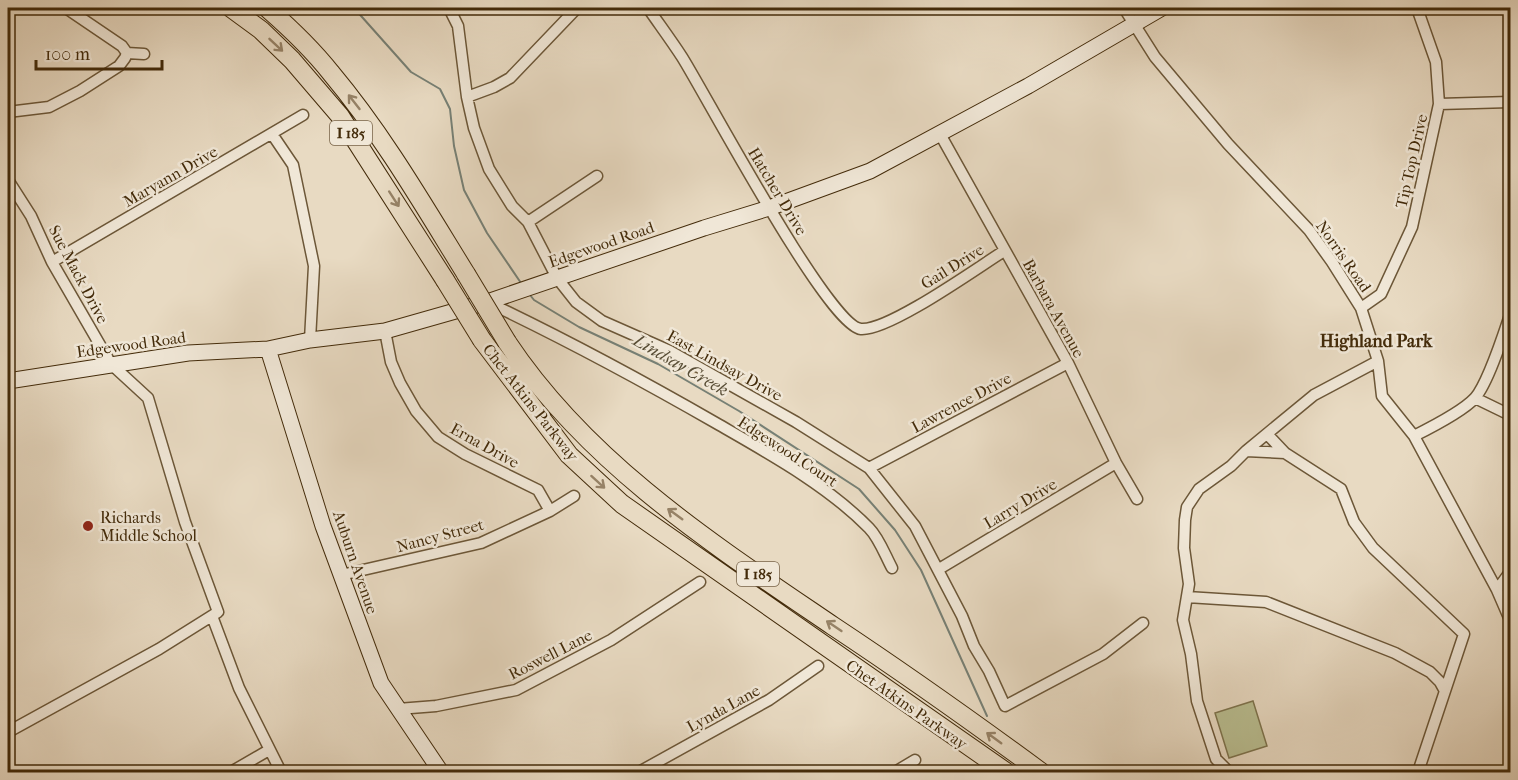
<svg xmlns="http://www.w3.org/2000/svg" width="1518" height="780" viewBox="0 0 1518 780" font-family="'IM FELL French Canon',serif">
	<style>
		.green { fill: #b9be91; stroke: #7e744e; stroke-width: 1.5 }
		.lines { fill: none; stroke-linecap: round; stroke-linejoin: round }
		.stream { stroke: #778075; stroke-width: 2 }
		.street-casing { stroke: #6c5738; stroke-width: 13 }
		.secondary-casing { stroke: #432b0a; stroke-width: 17 }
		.highway-casing { stroke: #432b0a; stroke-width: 20 }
		.street { stroke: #f0e7d7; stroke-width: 10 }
		.secondary { stroke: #f0e7d7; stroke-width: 15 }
		.highway { stroke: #e8dac2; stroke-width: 18 }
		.highway-bridge-casing { stroke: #432b0a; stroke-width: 20; stroke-linecap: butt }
		.highway-bridge { stroke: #e8dac2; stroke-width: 18 }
		.oneway { stroke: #968266 }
		.poi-dot { fill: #8f2418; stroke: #f0e7d7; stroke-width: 2 }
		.labels { text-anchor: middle; stroke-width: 5; stroke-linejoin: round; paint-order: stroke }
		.shield { fill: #f0e7d7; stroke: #776348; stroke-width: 1.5 }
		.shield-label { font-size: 15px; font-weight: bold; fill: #432b0a }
		.street-label { font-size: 16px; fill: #432b0a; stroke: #f0e7d7 }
		.poi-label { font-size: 16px; fill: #432b0a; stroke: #f0e7d7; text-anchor: start }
		.neighbourhood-label { font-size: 18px; font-weight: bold; fill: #432b0a; stroke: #f0e7d7 }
		.water-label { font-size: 18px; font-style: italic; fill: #594e36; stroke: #f0e7d7 }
	</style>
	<rect width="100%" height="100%" fill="#e8dac2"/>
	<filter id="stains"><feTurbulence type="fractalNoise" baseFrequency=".00333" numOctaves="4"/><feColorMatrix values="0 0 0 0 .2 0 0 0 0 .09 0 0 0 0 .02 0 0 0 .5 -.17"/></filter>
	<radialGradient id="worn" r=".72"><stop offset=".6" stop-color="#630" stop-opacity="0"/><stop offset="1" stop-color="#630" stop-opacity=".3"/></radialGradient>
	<path class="green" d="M1253 701 1267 746 1229 758 1215 713Z"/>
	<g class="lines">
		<path class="stream" d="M354 8 411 72 440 89 450 109 454 146 464 190 487 233 521 283
			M530 295 534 300 579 327 658 364 739 411 859 489 895 530 921 570 987 716"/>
		<defs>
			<path id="street" d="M66 8 122 46 127 53 144 54
				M449 8 458 26 467 97 474 128 489 169 512 206 528 222 557 278 576 302 602 321 670 351 796 422 869 468 915 526 962 616 974 646 989 671 1005 706 1103 654 1143 623
				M648 8C659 24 671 40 682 57 706 95 828 326 861 329 889 331 977 268 1004 251
				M1124 8 1155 57 1228 144 1309 230 1332 262 1361 308 1378 361 1382 396 1414 436 1497 590 1510 620
				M467 97 494 87 510 78 577 8
				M1439 104 1510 102
				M8 112 49 107 80 91 119 66 125 58 127 53
				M272 134 293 165 314 266 310 340
				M940 134 1068 363 1116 463 1137 499
				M8 180 31 216 52 262 111 364 148 398 185 522 218 612 159 649 8 732
				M528 222 597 176
				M52 262 303 115
				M487 302C565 339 641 380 716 423 768 453 827 485 869 528 879 538 885 555 892 568
				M1361 308 1381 294 1412 227 1439 104 1436 62 1417 8
				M385 331 391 362 400 383 416 411 438 437 465 454 538 490 550 511
				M1475 398 1510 415
				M1267 434 1285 453
				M1414 436C1430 428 1463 411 1475 398 1488 383 1503 336 1510 315
				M1246 451 1314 395 1378 361
				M869 468 1068 363
				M939 569 1116 463
				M341 575 481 543 550 511 574 496
				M1497 590 1510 572
				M1187 597 1266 602 1395 653 1430 672 1440 682 1445 691
				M212 616 239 688 281 772
				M398 709 436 706 516 690 611 640 700 582
				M231 772 269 750
				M639 772 769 700 818 666
				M895 772 915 760
				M1229 772 1216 759 1197 701 1191 654 1183 620 1189 584 1184 548 1185 520 1187 507 1199 489 1231 466 1246 451 1285 453 1341 489 1354 522 1373 548 1464 634 1418 772"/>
			<path id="secondary" d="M268 349 323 526 381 683 441 772
				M8 381 188 353 268 349 310 340 385 331 487 302 704 228 769 208 870 171 1028 86 1162 8"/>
			<path id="highway" d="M231 8 261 30 292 60 340 116 445 280
				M267 8C290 28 312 49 331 73 383 135 424 206 466 274
				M482 340 569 455 622 504 1006 772
				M507 342C588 464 714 545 833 626 904 673 973 722 1041 772"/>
		</defs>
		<use href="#street" class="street-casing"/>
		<use href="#secondary" class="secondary-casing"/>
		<use href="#highway" class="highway-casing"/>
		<use href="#street" class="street"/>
		<use href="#secondary" class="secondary"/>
		<use href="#highway" class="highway"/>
		<defs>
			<path id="highway-bridge" d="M466 274 507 342
				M445 280 482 340"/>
		</defs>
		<use href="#highway-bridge" class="highway-bridge-casing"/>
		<use href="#highway-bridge" class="highway-bridge"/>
	</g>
	<defs><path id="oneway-shaft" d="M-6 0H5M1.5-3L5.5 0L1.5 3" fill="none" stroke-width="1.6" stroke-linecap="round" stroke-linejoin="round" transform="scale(1.5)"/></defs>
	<g class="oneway">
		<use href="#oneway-shaft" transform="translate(276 45) rotate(43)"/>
		<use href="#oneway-shaft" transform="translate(354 102) rotate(-128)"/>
		<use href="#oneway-shaft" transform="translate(394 199) rotate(57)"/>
		<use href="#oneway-shaft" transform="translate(598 482) rotate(42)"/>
		<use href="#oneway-shaft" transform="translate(675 514) rotate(-144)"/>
		<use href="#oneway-shaft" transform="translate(834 626) rotate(-146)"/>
		<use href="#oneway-shaft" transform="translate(994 738) rotate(-144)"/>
	</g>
	<circle class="poi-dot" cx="88" cy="526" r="6"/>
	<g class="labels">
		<g class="shield">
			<rect x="330" y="121" width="42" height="24" rx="4.5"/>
			<rect x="737" y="562" width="42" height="24" rx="4.5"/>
		</g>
		<g class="shield-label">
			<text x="351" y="138">I 185</text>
			<text x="758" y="579">I 185</text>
		</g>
		<g class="street-label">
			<text transform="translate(1411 161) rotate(-77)" y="6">Tip Top Drive</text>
			<text transform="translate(170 176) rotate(-30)" y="6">Maryann Drive</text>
			<text transform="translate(778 191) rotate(59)" y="6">Hatcher Drive</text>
			<text transform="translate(601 244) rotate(-19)" y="6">Edgewood Road</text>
			<text transform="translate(1344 256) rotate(55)" y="6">Norris Road</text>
			<text transform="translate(952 266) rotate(-32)" y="6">Gail Drive</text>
			<text transform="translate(79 274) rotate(62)" y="6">Sue Mack Drive</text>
			<text transform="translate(1054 308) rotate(61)" y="6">Barbara Avenue</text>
			<text transform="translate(131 344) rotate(-8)" y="6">Edgewood Road</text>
			<text transform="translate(725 365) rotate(29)" y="6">East Lindsay Drive</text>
			<text transform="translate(531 402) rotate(52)" y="6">Chet Atkins Parkway</text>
			<text transform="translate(961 402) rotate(-28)" y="6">Lawrence Drive</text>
			<text transform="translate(485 445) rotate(29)" y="6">Erna Drive</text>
			<text transform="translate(788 451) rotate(33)" y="6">Edgewood Court</text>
			<text transform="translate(1020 503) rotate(-31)" y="6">Larry Drive</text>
			<text transform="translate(440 535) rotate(-15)" y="6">Nancy Street</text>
			<text transform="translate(356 562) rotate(71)" y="6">Auburn Avenue</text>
			<text transform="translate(550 654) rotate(-27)" y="6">Roswell Lane</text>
			<text transform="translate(907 704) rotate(35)" y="6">Chet Atkins Parkway</text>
			<text transform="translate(723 708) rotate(-29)" y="6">Lynda Lane</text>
		</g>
		<g class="poi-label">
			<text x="100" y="523">Richards<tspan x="100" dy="18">Middle School</tspan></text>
		</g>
		<g class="neighbourhood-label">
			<text x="1376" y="347">Highland Park</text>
		</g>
		<g class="water-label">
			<text transform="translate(681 365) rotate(30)" y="6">Lindsay Creek</text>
		</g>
	</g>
	<rect width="1518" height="780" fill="none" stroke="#e8dac2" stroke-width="30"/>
	<rect x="9" y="9" width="1500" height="762" fill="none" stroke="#432b0a" stroke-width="3"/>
	<rect x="15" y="15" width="1488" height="750" fill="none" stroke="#432b0a" stroke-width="1.5"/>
	<path d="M36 60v9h126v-9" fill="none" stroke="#432b0a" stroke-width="3"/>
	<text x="45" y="60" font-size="18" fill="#432b0a" stroke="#f0e7d7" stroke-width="4.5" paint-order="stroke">100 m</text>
	<rect width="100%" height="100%" filter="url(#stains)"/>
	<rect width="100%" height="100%" fill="url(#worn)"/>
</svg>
